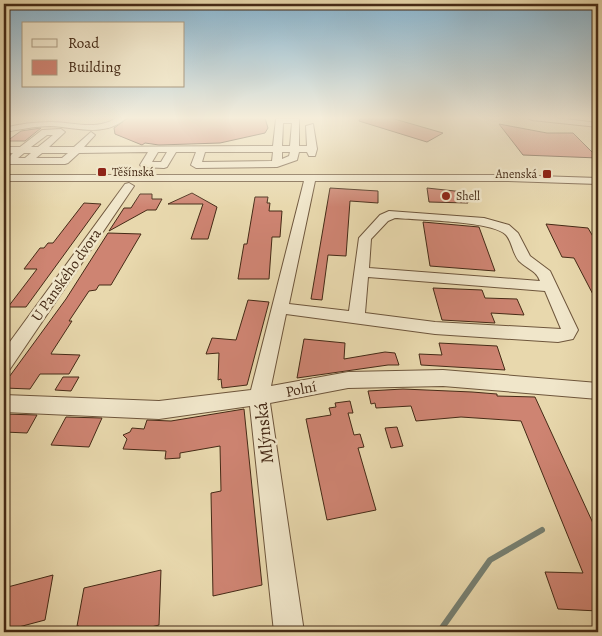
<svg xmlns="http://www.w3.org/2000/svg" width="602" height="636" viewBox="0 0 602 636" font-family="Alegreya,serif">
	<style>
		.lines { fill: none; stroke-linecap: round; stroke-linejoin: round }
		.stream { stroke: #778072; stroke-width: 6 }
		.building { fill: #ce8472; stroke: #452a16 }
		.minor-casing { stroke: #6e563c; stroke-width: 2 }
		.minor { fill: #f0e6ca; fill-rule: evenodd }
		.poi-dot { fill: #8f2418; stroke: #f0e6ca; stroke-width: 2 }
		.labels { text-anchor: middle; stroke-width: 5; stroke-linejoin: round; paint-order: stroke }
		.far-poi-label { font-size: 12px; fill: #452a16; stroke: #f0e6ca; text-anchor: start }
		.street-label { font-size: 15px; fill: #452a16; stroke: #f0e6ca }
		.near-street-label { font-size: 18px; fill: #452a16; stroke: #f0e6ca }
	</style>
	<rect width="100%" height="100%" fill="#e8d8ad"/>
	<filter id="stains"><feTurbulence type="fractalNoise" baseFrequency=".004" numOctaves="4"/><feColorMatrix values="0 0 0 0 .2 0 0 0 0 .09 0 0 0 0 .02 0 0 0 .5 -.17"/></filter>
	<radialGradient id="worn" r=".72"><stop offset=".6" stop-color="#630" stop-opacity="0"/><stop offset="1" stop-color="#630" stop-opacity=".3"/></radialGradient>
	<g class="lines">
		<path class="stream" d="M439 632 490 560 542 530"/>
	</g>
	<path class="building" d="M128 118H265L268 128 265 133 220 143 159 145 145 143 142 145 115 134 114 128Z
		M360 118H391L443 133 427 142 359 121Z
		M499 124 547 133H573L598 158 523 155Z
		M41 128 25 141H7L21 131Z
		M330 188 378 191V203L350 201 346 256 328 255 322 300 311 299Z
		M427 188 464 192 468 203 429 202Z
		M192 193 217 207 208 239H191L203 204H168Z
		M140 194H152V199H162L156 210H147L109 231 124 208H131Z
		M255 197H268L267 203H270L269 211H282L280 237H272L269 279H238L244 244H247Z
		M84 203 101 204 26 307H8L37 269H24L40 248H44L48 243H53Z
		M423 222 479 227 495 271 430 266Z
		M546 224 588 228 598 245V304L574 258 562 257Z
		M108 233 141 234 111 285H99L96 290 89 291 69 321H72L52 352 51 354 80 355 69 374H40L30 389 4 388V384L66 299Z
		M433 288 482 290 485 298 517 299 524 315 491 313 495 323 442 320Z
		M248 300 269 302 247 385 222 388 221 379 218 380 219 353 206 354 212 338 236 340Z
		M304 339 345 343 344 359 385 352 395 353 399 365H388L297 378Z
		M439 343 497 346 505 370 421 365 419 354 442 355Z
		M63 377H79L71 391 55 390Z
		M403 389 472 392 497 394V396L535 397 598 534V611L558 609 545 572 583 573 521 421 461 417 416 421 411 406 376 408 375 403 371 404 368 391Z
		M350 401 353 413H348L354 435 360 434 364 447 358 448 376 510 327 520 306 419 331 415 329 408 336 407 335 403Z
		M244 409 262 585 213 596 211 493 221 491 220 446 180 453V458L165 459 166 451 123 449 127 439 123 435 130 432 132 428 144 429 147 420 171 421Z
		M4 414 37 415 27 433 4 432Z
		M66 417 102 418 89 447 51 445Z
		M397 427 403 446 391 448 385 428Z
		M161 570 159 625 132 632H129V627L107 632H78L79 626H77L84 588Z
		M53 575 45 620 15 628 14 632H4V588Z"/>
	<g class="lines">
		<defs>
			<path id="minor" d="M116 118H126C105 138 76 127 50 126 35 126 19 130 4 132V128C19 124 35 122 51 122 72 122 97 131 116 118Z
				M528 118H557L598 123V127L532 120Z
				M276 119H299V146H307L306 126 313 124 317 149 315 156H309L307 152H299L297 160 277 167 196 168 191 165 196 152H176L167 167 164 168 142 167 140 165 148 152 79 153 68 163 65 164H8L4 162 13 153H4V147H20L42 130 61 129 65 132 49 147H74L91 132 95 135 84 147 273 146ZM283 123H292L290 146H282ZM47 135H53L38 147H31ZM158 152H167L161 162H152ZM205 152H273L272 161 202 162ZM282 152H290L289 156 282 159ZM24 153H31L25 158H18ZM42 153H68L62 158H36Z
				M4 175H507L598 178V184L507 181H315L289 304 349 311 359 238 380 215 389 211 484 218 509 225 518 233 530 256 550 271 578 330 573 339 558 342 435 334 286 314 271 386 348 372 443 370 598 383V399L443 386 348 388 270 403 304 632H274L250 406 159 419 4 412V395L159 401 251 390 304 181H4ZM395 218C417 220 490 221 505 234 512 240 512 253 519 261 527 269 536 270 540 281L369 268 371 239 388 221ZM368 277 545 291 561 329 435 322 365 313Z
				M129 183 134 186 10 369 4 371V350L125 184Z"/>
		</defs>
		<use href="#minor" class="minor-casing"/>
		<use href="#minor" class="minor"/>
	</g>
	<linearGradient id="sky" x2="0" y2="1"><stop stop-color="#88b6d2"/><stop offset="0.57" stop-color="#f5edda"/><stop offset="1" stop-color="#f5edda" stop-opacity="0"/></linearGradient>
	<rect width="602" height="207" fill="url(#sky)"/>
	<g class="poi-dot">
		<rect x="97" y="167" width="10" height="10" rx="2.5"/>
		<rect x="542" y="169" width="10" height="10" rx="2.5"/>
		<circle cx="446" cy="196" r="5"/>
	</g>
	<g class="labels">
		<g class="far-poi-label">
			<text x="112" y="176">Těšínská</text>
			<text x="537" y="178" text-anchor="end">Anenská</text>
			<text x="456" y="200">Shell</text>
		</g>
		<g class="street-label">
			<text transform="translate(66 275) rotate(-55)" y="5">U Panského dvora</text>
			<text transform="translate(301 389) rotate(-11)" y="5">Polní</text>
		</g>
		<g class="near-street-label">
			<text transform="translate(264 433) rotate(-96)" y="6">Mlýnská</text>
		</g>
	</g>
	<rect width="602" height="636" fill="none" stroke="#e8d8ad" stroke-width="20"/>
	<rect x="5" y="5" width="592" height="626" fill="none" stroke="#452a16" stroke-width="2.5"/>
	<rect x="10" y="10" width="582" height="616" fill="none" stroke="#452a16"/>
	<rect x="22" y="22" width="162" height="65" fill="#f0e6ca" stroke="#ac9b82"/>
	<rect x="32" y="39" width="25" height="8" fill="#f0e6ca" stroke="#ac9b82"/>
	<text x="68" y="48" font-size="15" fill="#452a16">Road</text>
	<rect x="32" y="60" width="25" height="15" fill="#ce8472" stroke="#ac9b82"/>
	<text x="68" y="72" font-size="15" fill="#452a16">Building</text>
	<rect width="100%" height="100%" filter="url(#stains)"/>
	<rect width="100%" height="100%" fill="url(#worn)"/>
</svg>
